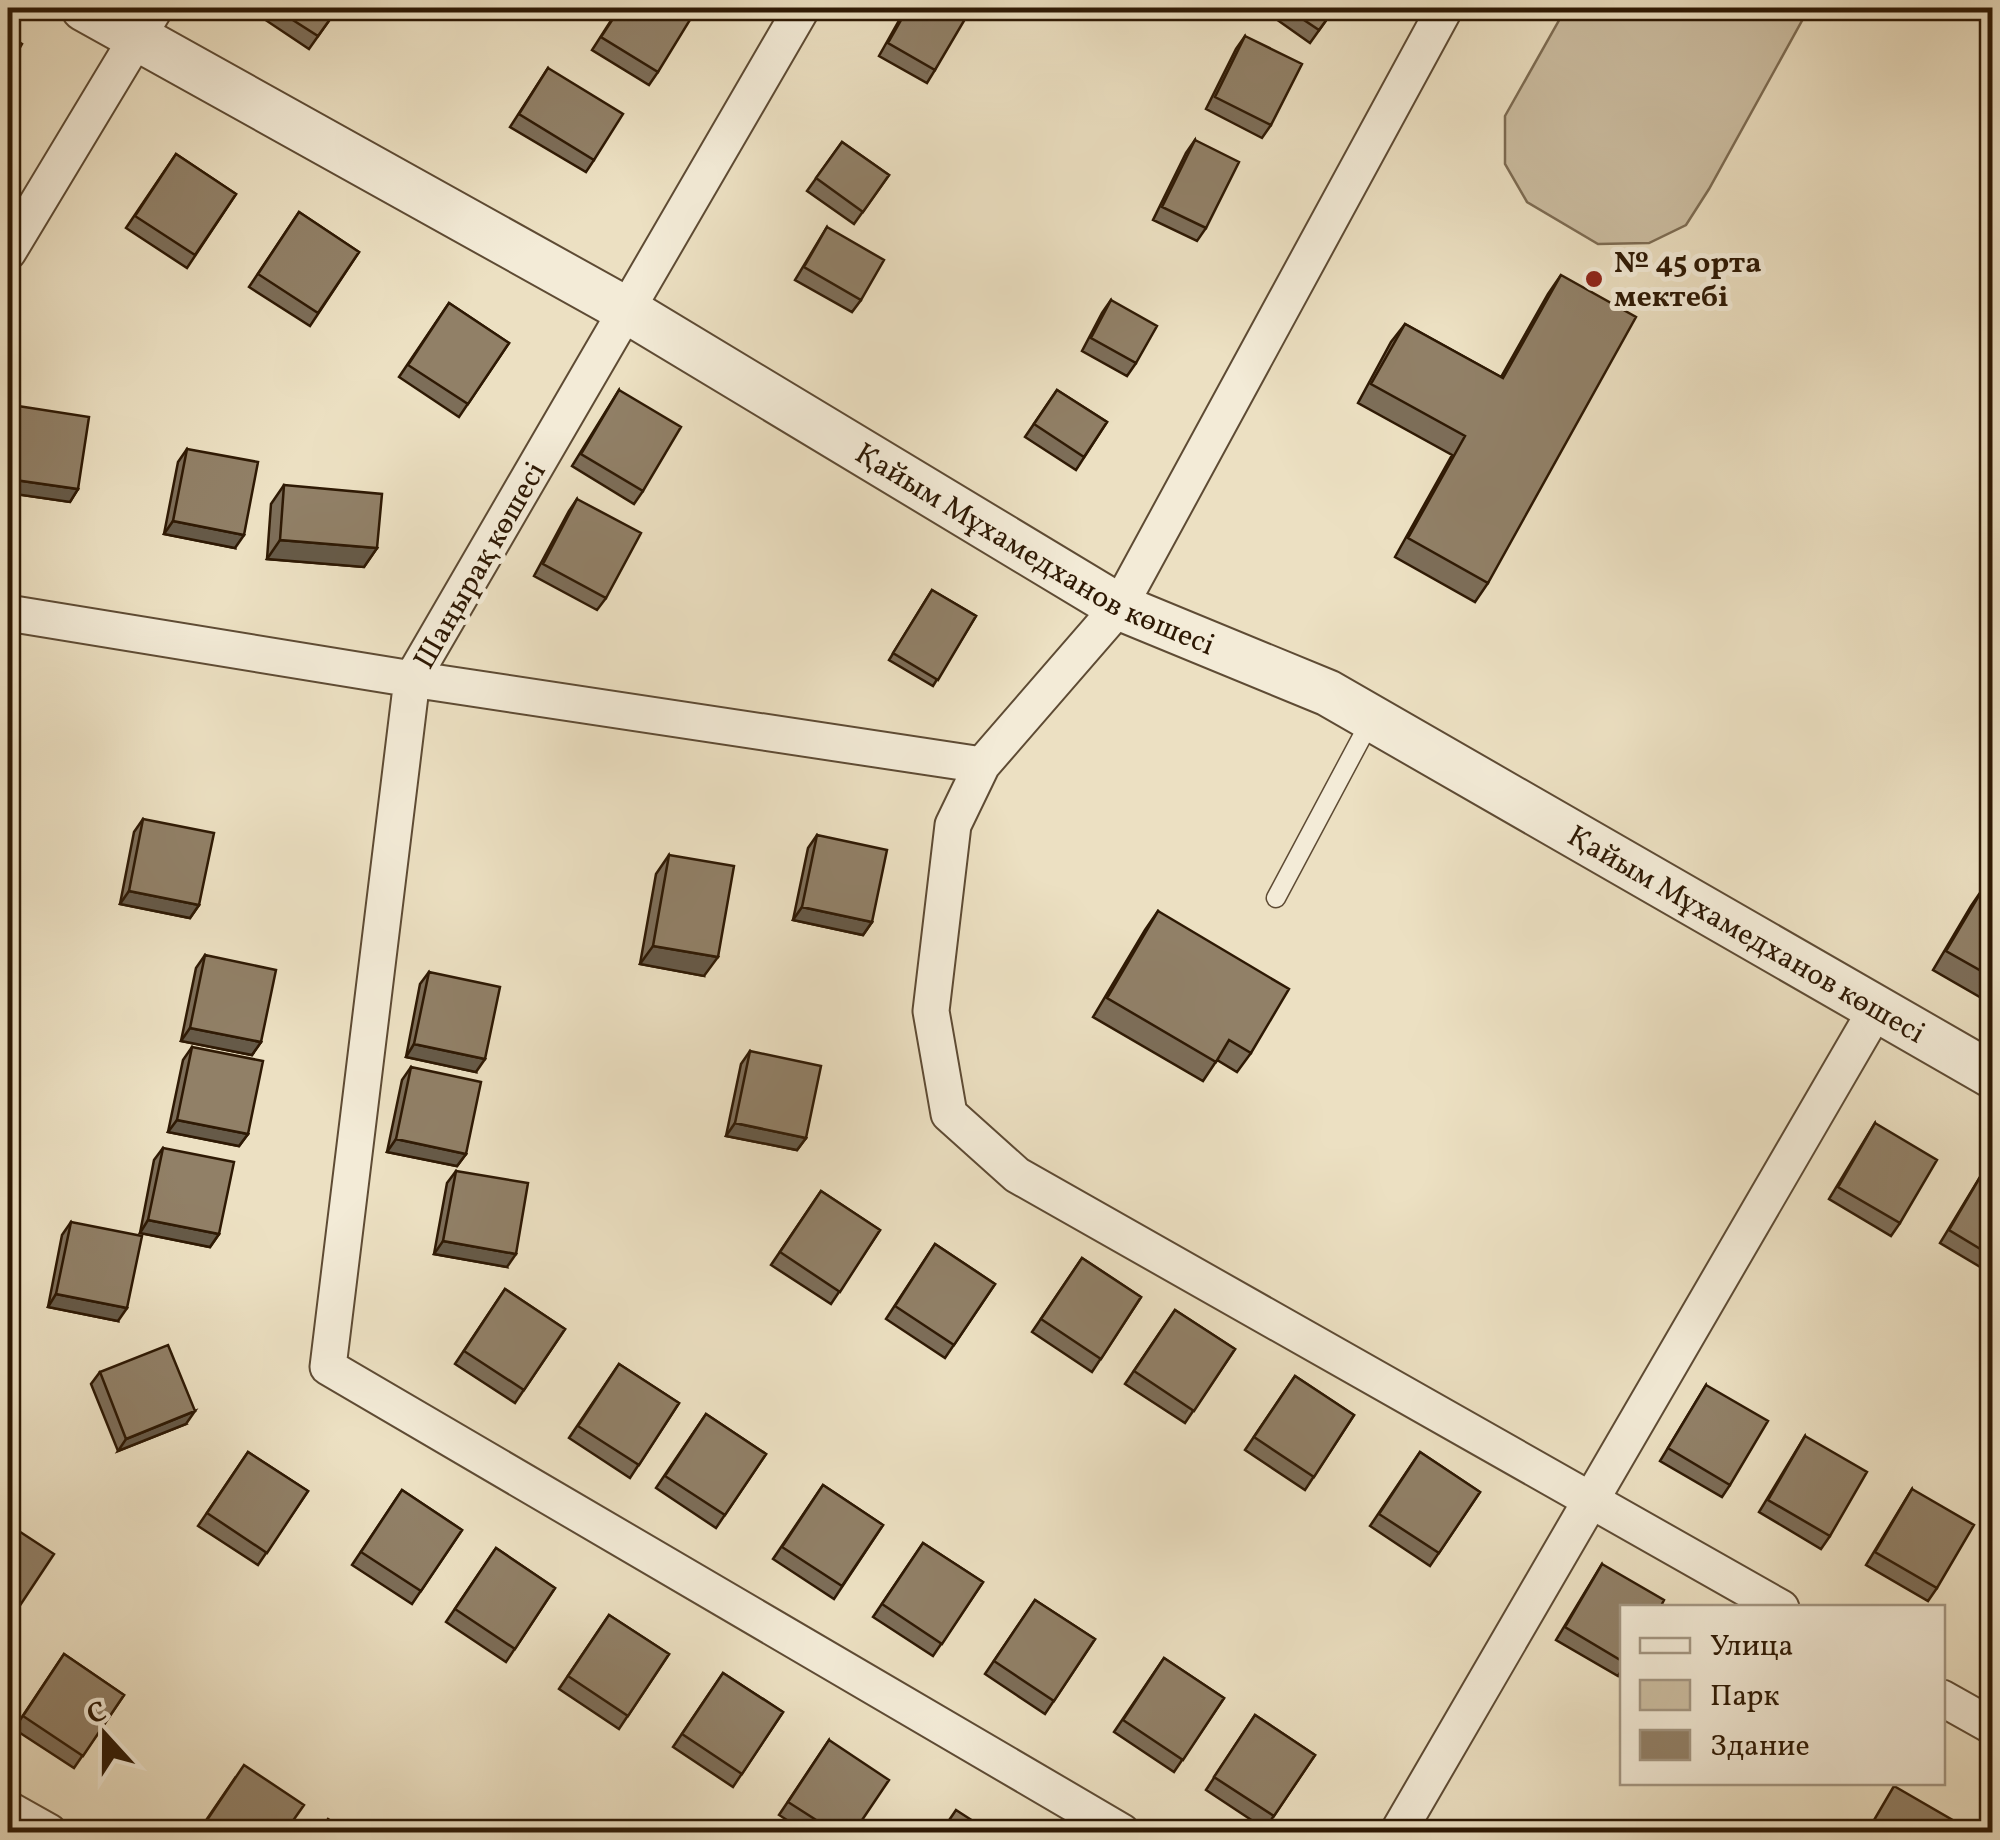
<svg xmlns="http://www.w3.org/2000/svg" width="2000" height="1840" viewBox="0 0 2000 1840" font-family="Vollkorn,serif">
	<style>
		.green { fill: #ccbea2; stroke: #7d6c53; stroke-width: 2.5 }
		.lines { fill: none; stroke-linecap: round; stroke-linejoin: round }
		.service-casing { stroke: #5e4b34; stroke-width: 21 }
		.minor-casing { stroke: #5e4b34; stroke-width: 39 }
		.tertiary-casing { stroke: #5e4b34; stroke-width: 49 }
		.service { stroke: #f3ebd7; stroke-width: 18 }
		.minor { stroke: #f3ebd7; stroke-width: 35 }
		.tertiary { stroke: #f3ebd7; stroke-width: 45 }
		.wall { fill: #7d6e59; stroke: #2e1904; stroke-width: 2.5 }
		.shaded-wall { fill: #665a48; stroke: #2e1904; stroke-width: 2.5 }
		.building { fill: #918067; stroke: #2e1904; stroke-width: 2.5 }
		.poi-dot { fill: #8f2418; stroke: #f3ebd7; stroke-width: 4 }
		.labels { text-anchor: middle; stroke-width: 10; stroke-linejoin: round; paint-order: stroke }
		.poi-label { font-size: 30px; font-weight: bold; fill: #2e1904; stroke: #f3ebd7; text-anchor: start }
		.street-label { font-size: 30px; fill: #2e1904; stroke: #f3ebd7 }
	</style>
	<rect width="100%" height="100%" fill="#ece0c2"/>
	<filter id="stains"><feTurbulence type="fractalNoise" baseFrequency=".002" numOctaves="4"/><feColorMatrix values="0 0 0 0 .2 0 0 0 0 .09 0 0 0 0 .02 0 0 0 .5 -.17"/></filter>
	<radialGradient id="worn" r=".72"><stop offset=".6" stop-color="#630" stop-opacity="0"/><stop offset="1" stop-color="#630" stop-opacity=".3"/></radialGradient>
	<path class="green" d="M1566 8H1809L1709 189 1686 225 1649 243 1598 244 1527 202 1505 164V116Z"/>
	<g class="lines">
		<defs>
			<path id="service" d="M1276 898 1372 718"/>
			<path id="minor" d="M802 8 412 679 328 1367 1122 1832
				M1445 8 1119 607 982 765 953 825 931 1011 949 1114 1017 1175 1781 1608
				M8 252 155 8
				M8 613 412 679 982 765
				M1942 1698 1992 1726
				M8 1809 49 1832
				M1398 1832 1877 1008"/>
			<g id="tertiary">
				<path id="s1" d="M84 8 628 311 1119 607 1328 693 1992 1075"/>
			</g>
		</defs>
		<use href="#service" class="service-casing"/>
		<use href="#minor" class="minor-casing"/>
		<use href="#tertiary" class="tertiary-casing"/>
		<use href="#service" class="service"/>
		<use href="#minor" class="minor"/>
		<use href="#tertiary" class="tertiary"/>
	</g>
	<path class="wall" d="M271 8H338L309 49 264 19Z
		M619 8H682L658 72 649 85 592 50Z
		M906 8H957L935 70 927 83 879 56Z
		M1284 8H1335L1310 43 1276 19Z
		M1245 36 1271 125 1262 138 1206 109 1236 49Z
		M548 68 594 160 586 172 510 127Z
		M1195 140 1206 228 1197 241 1153 220 1186 153Z
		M842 142 889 175 854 224 807 191Z
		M176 154 236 194 187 268 126 228Z
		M299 212 359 252 310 326 249 287Z
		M827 227 861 300 852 312 795 280Z
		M1561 275 1488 583 1475 602 1395 557 1452 455 1358 403 1391 342 1405 324 1501 377 1548 294Z
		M1111 300 1136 363 1127 376 1082 351 1102 313Z
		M449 303 509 343 459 417 399 377Z
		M619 390 643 491 634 504 572 466Z
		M1057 390 1107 422 1076 470 1025 437Z
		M18 406 78 489 70 502 8 493V428L9 419Z
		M187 449 235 548 164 534 178 462Z
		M284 485 377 548 364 567 267 559 271 504Z
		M577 499 606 598 597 610 534 576 569 511Z
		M932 590 976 616 933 686 889 660Z
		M143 819 199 905 190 918 120 904 134 832Z
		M817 835 872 922 863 935 793 920 808 848Z
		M669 855 704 976 640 964 656 874Z
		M1984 887 1992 892V1004L1933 970 1971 906Z
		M1158 911 1251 1053 1237 1072 1217 1060 1203 1081 1093 1017 1145 930Z
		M205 955 261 1042 252 1055 181 1041 196 968Z
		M429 972 476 1072 406 1057 420 984Z
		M192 1047 248 1134 239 1146 168 1132 183 1060Z
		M750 1051 806 1138 797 1150 726 1136 741 1064Z
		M411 1067 466 1154 457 1166 387 1152 402 1080Z
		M1875 1123 1900 1223 1891 1236 1829 1199Z
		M163 1148 219 1234 210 1247 140 1233 154 1160Z
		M1986 1167 1992 1171V1274L1940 1243Z
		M456 1171 507 1267 434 1254 447 1183Z
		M821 1191 880 1230 831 1304 771 1265Z
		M71 1222 118 1321 48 1307 62 1235Z
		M935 1244 995 1284 945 1358 886 1319Z
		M1082 1258 1141 1297 1092 1372 1032 1332Z
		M505 1289 565 1329 515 1403 455 1364Z
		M1175 1310 1235 1349 1185 1423 1125 1384Z
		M619 1364 679 1403 630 1478 569 1438Z
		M100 1372 186 1424 118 1451 91 1384Z
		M1295 1376 1354 1415 1305 1490 1245 1450Z
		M1706 1385 1730 1485 1722 1497 1660 1461Z
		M706 1414 766 1454 716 1528 656 1488Z
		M1805 1436 1830 1536 1821 1549 1759 1512Z
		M248 1452 308 1491 258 1565 198 1526Z
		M1420 1452 1480 1492 1430 1566 1370 1526Z
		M823 1485 883 1525 834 1599 773 1559Z
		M1912 1489 1937 1588 1928 1601 1866 1565Z
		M402 1490 462 1530 412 1604 352 1565Z
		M923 1543 983 1582 933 1656 873 1617Z
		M496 1548 555 1588 506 1662 446 1622Z
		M1602 1564 1622 1608V1669L1618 1676 1556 1640Z
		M1035 1600 1095 1639 1045 1714 985 1674Z
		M609 1615 669 1654 619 1729 559 1689Z
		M64 1654 124 1695 74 1768 14 1729Z
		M1164 1658 1224 1698 1174 1772 1114 1732Z
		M723 1673 783 1712 733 1787 673 1747Z
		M1255 1715 1315 1755 1265 1829 1206 1790Z
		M829 1740 854 1832H806L779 1815Z
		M235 1778 285 1832H198Z"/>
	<path class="shaded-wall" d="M8 479 78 489 70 502 8 493Z
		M173 521 244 535 235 548 164 534Z
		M280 540 377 548 364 567 267 559Z
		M129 891 199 905 190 918 120 904Z
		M802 907 872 922 863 935 793 920Z
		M653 946 718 957 704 976 640 964Z
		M190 1028 261 1042 252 1055 181 1041Z
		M414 1044 485 1059 476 1072 406 1057Z
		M177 1120 248 1134 239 1146 168 1132Z
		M735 1123 806 1138 797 1150 726 1136Z
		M396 1139 466 1154 457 1166 387 1152Z
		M148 1220 219 1234 210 1247 140 1233Z
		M443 1241 516 1254 507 1267 434 1254Z
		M56 1294 127 1308 118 1321 48 1307Z
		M195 1411 186 1424 118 1451 126 1439Z"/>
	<path class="building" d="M274 8H338L318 36Z
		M620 8H682L693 15 658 72 601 37Z
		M908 8H957L968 14 935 70 888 43Z
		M1286 8H1335L1319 30Z
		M8 35 22 44 8 69Z
		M1245 36 1302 64 1271 125 1215 97Z
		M548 68 623 114 594 160 519 114Z
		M1195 140 1239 162 1206 228 1162 207Z
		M842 142 889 175 863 212 816 178Z
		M176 154 236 194 195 255 135 216Z
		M299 212 359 252 318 313 258 274Z
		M827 227 884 260 861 300 804 267Z
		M1561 275 1636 317 1488 583 1408 538 1465 436 1371 384 1405 324 1503 378Z
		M1111 300 1157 326 1136 363 1091 338Z
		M449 303 509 343 468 404 408 365Z
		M619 390 681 427 643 491 581 454Z
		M1057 390 1107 422 1084 457 1034 424Z
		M18 406 89 417 78 489 8 479Z
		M187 449 258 462 244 535 173 521Z
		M284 485 382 494 377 548 280 540Z
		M577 499 641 533 606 598 543 564Z
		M932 590 976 616 938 680 893 653Z
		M143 819 214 833 199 905 129 891Z
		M817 835 887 850 872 922 802 907Z
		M669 855 734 866 718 957 653 946Z
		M1984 887 1992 892V977L1946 951Z
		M1158 911 1289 989 1251 1053 1229 1040 1216 1062 1107 998Z
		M205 955 276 970 261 1042 190 1028Z
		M429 972 500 987 485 1059 414 1044Z
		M192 1047 263 1061 248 1134 177 1120Z
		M750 1051 821 1066 806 1138 735 1123Z
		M411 1067 481 1082 466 1154 396 1139Z
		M1875 1123 1937 1160 1900 1223 1838 1187Z
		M163 1148 234 1162 219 1234 148 1220Z
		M1986 1167 1992 1171V1256L1949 1230Z
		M456 1171 528 1183 516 1254 443 1241Z
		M821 1191 880 1230 840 1292 780 1252Z
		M71 1222 142 1236 127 1308 56 1294Z
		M935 1244 995 1284 954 1345 895 1306Z
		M1082 1258 1141 1297 1101 1359 1041 1319Z
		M505 1289 565 1329 524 1390 464 1351Z
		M1175 1310 1235 1349 1194 1411 1134 1371Z
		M168 1345 195 1411 126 1439 100 1372Z
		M619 1364 679 1403 639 1465 578 1426Z
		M1295 1376 1354 1415 1314 1477 1254 1437Z
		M1706 1385 1768 1421 1730 1485 1668 1448Z
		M706 1414 766 1454 725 1515 665 1476Z
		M1805 1436 1867 1472 1830 1536 1768 1500Z
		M248 1452 308 1491 267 1553 207 1513Z
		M1420 1452 1480 1492 1439 1553 1379 1514Z
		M823 1485 883 1525 842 1586 782 1547Z
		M1912 1489 1974 1525 1937 1588 1875 1552Z
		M402 1490 462 1530 421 1591 361 1552Z
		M8 1524 54 1554 13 1616 8 1612Z
		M923 1543 983 1582 942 1644 882 1604Z
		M496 1548 555 1588 515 1649 455 1609Z
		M1602 1564 1664 1600 1660 1608H1622V1661L1565 1627Z
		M1035 1600 1095 1639 1054 1701 994 1661Z
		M609 1615 669 1654 628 1716 568 1676Z
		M64 1654 124 1695 83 1756 23 1716Z
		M1164 1658 1224 1698 1183 1760 1123 1720Z
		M723 1673 783 1712 742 1774 682 1734Z
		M1255 1715 1315 1755 1274 1816 1214 1777Z
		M829 1740 889 1780 854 1832H835L788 1802Z
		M244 1765 304 1805 285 1832H212L203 1826Z
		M1894 1786 1956 1822 1950 1832H1867Z
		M956 1810 990 1832H941Z
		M328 1819 348 1832H319Z
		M1451 1824 1465 1832H1445Z
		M1585 1827 1594 1832H1582Z"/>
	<circle class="poi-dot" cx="1594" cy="279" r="10"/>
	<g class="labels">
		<g class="poi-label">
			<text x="1614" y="272">№ 45 орта<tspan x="1614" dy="34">мектебі</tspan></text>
		</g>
		<g class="street-label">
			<text dy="10" stroke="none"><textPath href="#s1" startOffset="1095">Қайым Мұхамедханов көшесі</textPath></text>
			<text transform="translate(479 565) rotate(-60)" y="10">Шаңырақ көшесі</text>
			<text dy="10" stroke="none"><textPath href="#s1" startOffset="1905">Қайым Мұхамедханов көшесі</textPath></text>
		</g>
	</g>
	<rect width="2000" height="1840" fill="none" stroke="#ece0c2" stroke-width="40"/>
	<rect x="10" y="10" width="1980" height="1820" fill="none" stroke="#2e1904" stroke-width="5"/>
	<rect x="20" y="20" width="1960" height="1800" fill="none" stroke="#2e1904" stroke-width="2.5"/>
	<rect x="1620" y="1605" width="325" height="180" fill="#f3ebd7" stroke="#a49783" stroke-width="2.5"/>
	<rect x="1640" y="1638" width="50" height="15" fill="#f3ebd7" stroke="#a49783" stroke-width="2.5"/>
	<text x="1710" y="1655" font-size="30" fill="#2e1904">Улица</text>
	<rect x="1640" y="1680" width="50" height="30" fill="#ccbea2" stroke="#a49783" stroke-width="2.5"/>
	<text x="1710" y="1705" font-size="30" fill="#2e1904">Парк</text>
	<rect x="1640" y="1730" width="50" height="30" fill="#918067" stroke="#a49783" stroke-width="2.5"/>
	<text x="1710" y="1755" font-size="30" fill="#2e1904">Здание</text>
	<g transform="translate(105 1735) rotate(339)" stroke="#f3ebd7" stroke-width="8" paint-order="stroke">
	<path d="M0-8L18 38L0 25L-18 38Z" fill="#2e1904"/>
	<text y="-15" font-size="28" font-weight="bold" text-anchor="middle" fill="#2e1904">С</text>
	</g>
	<rect width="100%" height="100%" filter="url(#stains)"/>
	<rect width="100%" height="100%" fill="url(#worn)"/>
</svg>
